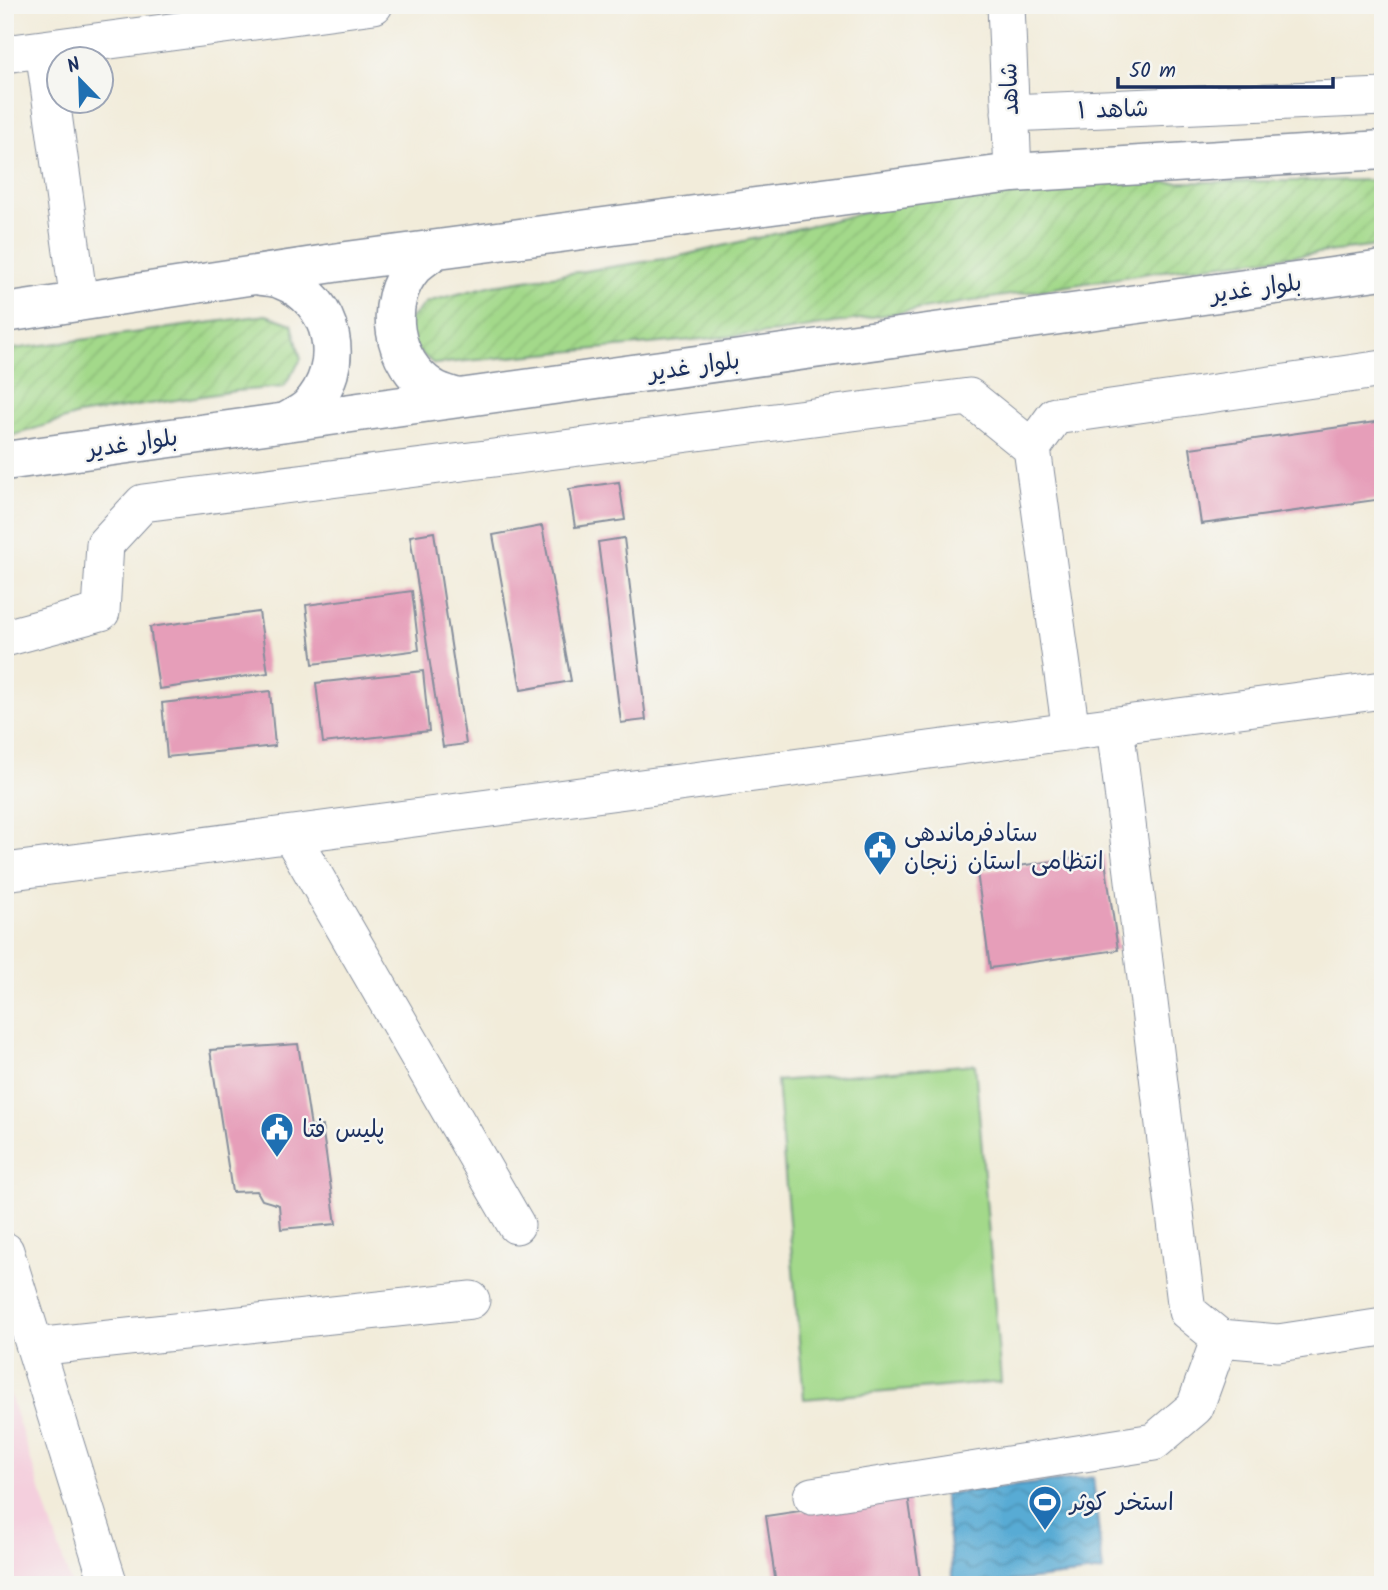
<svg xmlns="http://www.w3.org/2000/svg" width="1388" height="1590" viewBox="0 0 1388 1590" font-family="Kalam,'Playpen Sans Arabic',sans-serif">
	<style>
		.built { fill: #f4cfdd }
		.park { fill: #a3d98a; stroke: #5f8474; stroke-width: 2 }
		.garden { fill: url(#garden-furrows); stroke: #5f8474; stroke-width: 2 }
		.water { fill: url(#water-waves); stroke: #3a6d99; stroke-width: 2 }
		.building { fill: #e69eb9 }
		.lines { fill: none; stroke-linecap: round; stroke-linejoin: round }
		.minor-casing { stroke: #868e9c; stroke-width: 39 }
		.major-casing { stroke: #868e9c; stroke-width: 41 }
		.minor { stroke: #fff; stroke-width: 37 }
		.major { stroke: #fff; stroke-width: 38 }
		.labels { text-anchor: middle; stroke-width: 5; stroke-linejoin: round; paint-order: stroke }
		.street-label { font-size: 24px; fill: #1b2f5e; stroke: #f6f6f2 }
		.poi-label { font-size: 24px; fill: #1b2f5e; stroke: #f6f6f2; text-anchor: start }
	</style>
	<defs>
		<pattern id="garden-furrows" width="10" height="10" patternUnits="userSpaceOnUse" patternTransform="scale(1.75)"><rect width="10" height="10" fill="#a3d98a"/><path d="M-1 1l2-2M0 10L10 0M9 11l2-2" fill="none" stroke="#8cbb7a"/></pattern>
		<pattern id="water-waves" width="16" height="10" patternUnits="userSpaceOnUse" patternTransform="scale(1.75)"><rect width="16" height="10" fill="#58abd4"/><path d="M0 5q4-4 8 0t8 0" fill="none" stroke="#488caf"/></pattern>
	</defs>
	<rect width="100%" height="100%" fill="#f6f6f2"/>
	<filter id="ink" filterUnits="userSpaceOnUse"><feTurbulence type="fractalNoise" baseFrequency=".0143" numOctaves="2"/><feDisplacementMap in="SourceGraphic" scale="14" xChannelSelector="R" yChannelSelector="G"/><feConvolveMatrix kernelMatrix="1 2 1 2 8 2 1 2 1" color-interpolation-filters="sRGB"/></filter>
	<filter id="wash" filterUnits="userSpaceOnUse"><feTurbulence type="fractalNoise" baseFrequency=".00686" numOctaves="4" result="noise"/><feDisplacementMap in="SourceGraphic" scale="28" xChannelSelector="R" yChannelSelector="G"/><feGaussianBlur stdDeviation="1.57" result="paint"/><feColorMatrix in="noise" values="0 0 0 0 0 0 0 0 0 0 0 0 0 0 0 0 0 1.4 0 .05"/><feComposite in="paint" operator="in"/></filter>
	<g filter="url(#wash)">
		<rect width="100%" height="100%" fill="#f2ecda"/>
		<path class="built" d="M5 1380 71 1585H5Z"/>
		<path class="park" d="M975 1064 1001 1382 804 1399 777 1081Z"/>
		<path class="garden" d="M1383 180V240L1370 247 1155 272 778 332 434 364 411 345 408 321 427 302 493 285 676 257 948 193 1106 183Z
			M266 315 292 324 301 359 284 387 235 391 78 415 5 438V350Z"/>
		<path class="water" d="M1093 1477 1103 1571 982 1585H954L944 1494Z"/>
		<g id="blocks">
			<path class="building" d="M1383 421V499L1201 524 1190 448Z
				M619 482 625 520 575 527 569 489Z
				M542 526 571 681 521 690 493 535Z
				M434 532 466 744 443 747 410 536Z
				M624 538 646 720 621 723 598 542Z
				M412 591 419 650 313 664 306 605Z
				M259 612 268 673 159 689 150 627Z
				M423 671 429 731 323 743 316 683Z
				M270 691 275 746 167 757 162 703Z
				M1104 854 1118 950 990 968 977 872Z
				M298 1044 311 1127 322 1126 336 1224 281 1229 279 1205 262 1200 257 1191 232 1192 210 1050Z
				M908 1495 921 1585H776L766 1516Z"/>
		</g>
	</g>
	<g filter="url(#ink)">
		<use href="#blocks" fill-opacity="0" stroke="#868e9c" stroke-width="2"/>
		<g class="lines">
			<defs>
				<path id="minor" d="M1006 5 1013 173
					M44 49 79 302
					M5 54 374 5
					M1010 113 1383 97
					M5 638 101 612 105 544 143 503 969 397 1032 448
					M1115 726 1187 1311 1220 1338 1278 1343 1383 1327
					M1071 732 1032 448 1055 416 1383 369
					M291 835 516 1225
					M5 872 1383 690
					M5 1251 109 1585
					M35 1347 471 1300
					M812 1496 1154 1442 1195 1407 1220 1338"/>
				<path id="major" d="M435 250C428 255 419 261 413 267 382 303 392 363 432 388 439 393 449 395 458 398
					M261 276C268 277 276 277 282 280 335 300 348 367 309 407 303 413 294 417 286 422
					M5 313 347 261 1013 173 1383 150
					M5 461 1383 270"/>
			</defs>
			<use href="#minor" class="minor-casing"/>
			<use href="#major" class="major-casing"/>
			<use href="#minor" class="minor"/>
			<use href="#major" class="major"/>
		</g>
	</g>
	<defs>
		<symbol id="civic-pin" viewBox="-11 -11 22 30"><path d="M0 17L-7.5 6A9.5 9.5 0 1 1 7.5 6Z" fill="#1f6fb2" stroke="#f6f6f2"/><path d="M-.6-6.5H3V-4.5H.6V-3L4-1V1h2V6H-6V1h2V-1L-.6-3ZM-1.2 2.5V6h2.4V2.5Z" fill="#fff"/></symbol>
		<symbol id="stadium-pin" viewBox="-11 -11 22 30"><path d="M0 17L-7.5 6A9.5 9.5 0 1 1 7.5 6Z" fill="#1f6fb2" stroke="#f6f6f2"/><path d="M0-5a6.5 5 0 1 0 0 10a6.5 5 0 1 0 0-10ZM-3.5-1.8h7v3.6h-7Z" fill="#fff"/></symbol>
	</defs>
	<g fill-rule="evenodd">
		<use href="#civic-pin" x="861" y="828" width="38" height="52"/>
		<use href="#civic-pin" x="258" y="1110" width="38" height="52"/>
		<use href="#stadium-pin" x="1026" y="1483" width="38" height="52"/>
	</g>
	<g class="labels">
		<g class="street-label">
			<text transform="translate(1009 89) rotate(-92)" y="8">شاهد</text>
			<text transform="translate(1113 109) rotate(-2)" y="8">شاهد ۱</text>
			<text transform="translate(1256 288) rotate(-8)" y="8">بلوار غدیر</text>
			<text transform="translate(694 366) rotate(-8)" y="8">بلوار غدیر</text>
			<text transform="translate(132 443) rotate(-8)" y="8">بلوار غدیر</text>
		</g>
		<g class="poi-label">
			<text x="904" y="841">ستادفرماندهی<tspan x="904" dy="28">انتظامی استان زنجان</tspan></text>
			<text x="302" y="1137">پلیس فتا</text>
			<text x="1070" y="1510">استخر کوثر</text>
		</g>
	</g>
	<rect width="1388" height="1590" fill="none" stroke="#f6f6f2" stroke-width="28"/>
	<g transform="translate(80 80) rotate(337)"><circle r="33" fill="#f6f6f2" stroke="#9ea6b7" stroke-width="2"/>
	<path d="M0-5L12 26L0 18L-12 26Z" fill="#1f6fb2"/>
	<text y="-10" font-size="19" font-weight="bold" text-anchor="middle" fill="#1b2f5e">N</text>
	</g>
	<path d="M1118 77v10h215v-10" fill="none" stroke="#1b2f5e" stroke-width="3.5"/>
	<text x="1129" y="77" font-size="21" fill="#1b2f5e" stroke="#f6f6f2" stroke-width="5" paint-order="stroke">50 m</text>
</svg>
